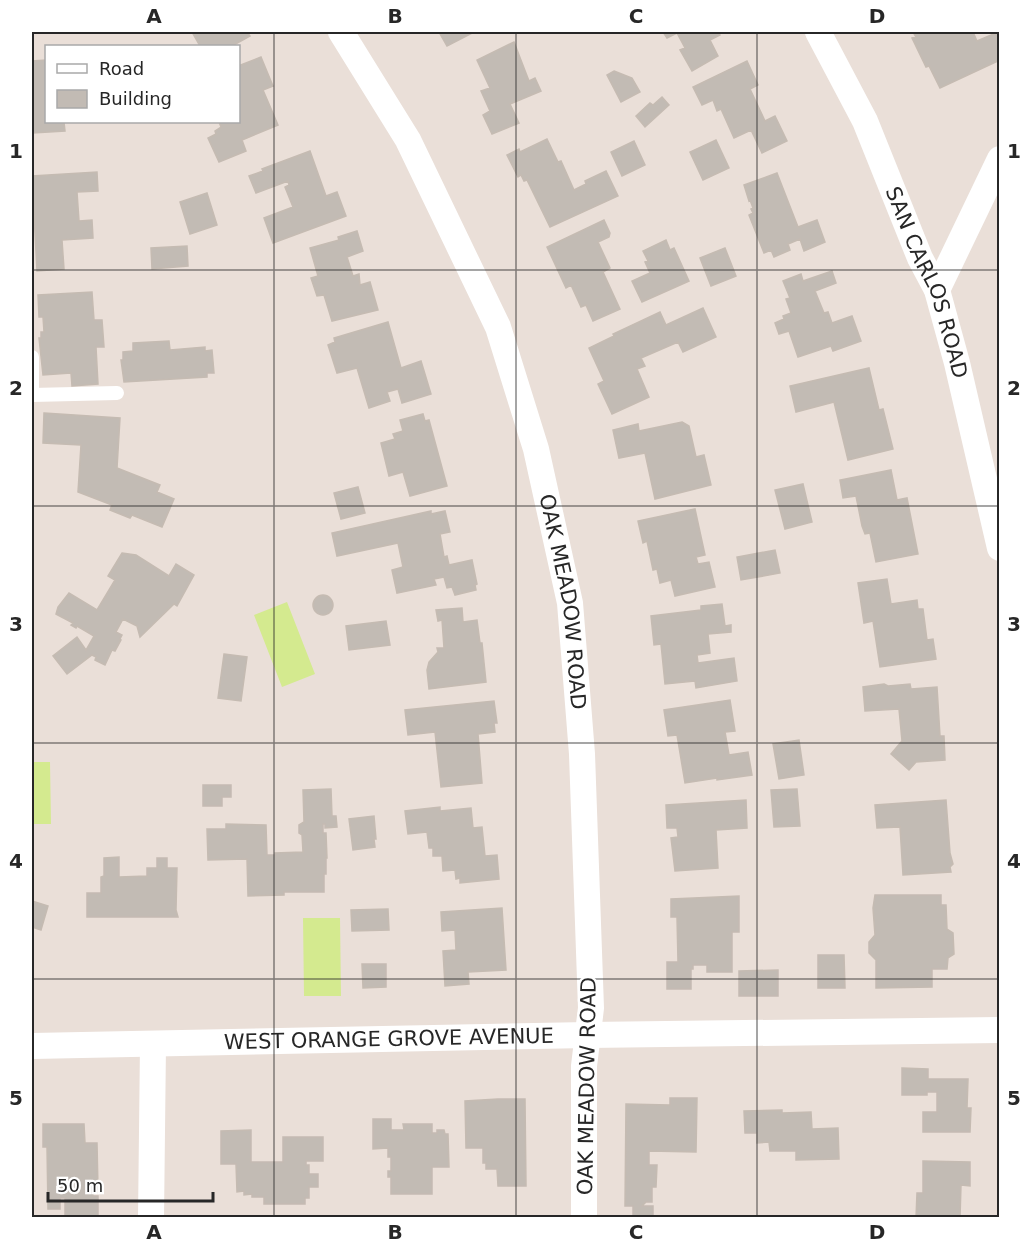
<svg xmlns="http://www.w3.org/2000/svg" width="1031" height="1249" viewBox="0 0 1031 1249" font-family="'DejaVu Sans',sans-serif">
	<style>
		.pitch { fill: #d4ea8f }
		.building { fill: #c2bbb4; stroke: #c5bbb2; stroke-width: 1.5 }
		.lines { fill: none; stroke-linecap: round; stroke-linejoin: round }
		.service { stroke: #fff; stroke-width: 14 }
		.minor { stroke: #fff; stroke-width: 26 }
		.grid { fill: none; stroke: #272727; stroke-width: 1.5; stroke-opacity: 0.55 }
		.labels { text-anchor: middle; stroke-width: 4.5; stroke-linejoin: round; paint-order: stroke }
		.street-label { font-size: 21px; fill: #272727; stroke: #fff }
		.neatline { fill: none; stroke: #272727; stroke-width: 2 }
		.grid-label { font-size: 20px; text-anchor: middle; font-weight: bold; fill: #272727 }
	</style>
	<rect width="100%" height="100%" fill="#eadfd8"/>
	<path class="pitch" d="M287 602 315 674 282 687 254 615Z
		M32 762H50L51 824H32Z
		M303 918H340L341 996H304Z"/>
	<path class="building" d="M192 32H247L250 36 232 46H200Z
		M439 32H474L447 46Z
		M663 32H718L720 35 710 40 718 56 692 71 680 50 685 48 677 33 667 38Z
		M913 32H973L977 41 998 32 1000 60 940 88 929 66 926 67 912 38 916 37Z
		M514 42 529 81 535 78 541 91 510 104 519 123 492 134 483 115 490 111 481 91 490 88 477 60Z
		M261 57 273 86 263 90 278 125 242 140 246 151 219 162 208 138 216 134 215 131 221 127 219 122H238V66Z
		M46 60V122H68H64L65 131 33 133 32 124V61Z
		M747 61 758 85 750 89 765 121 775 116 787 141 762 153 751 130 734 138 721 109 717 111 713 100 702 105 693 87Z
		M614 71 632 78 640 92 621 102 607 75Z
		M662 97 669 105 645 127 636 116 650 103 653 105Z
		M547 139 558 162 561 161 574 190 586 184 585 181 606 171 618 196 550 227 527 180 524 181 521 175 518 177 507 155 519 149 520 152Z
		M716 140 729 168 703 180 690 152Z
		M634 141 645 165 622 176 611 152Z
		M310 151 326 196 337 192 346 216 273 243 264 218 293 207 285 187 289 185 288 181 256 193 249 176 263 171 262 169Z
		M97 172 98 191 77 192 79 221 92 220 93 238 62 240 64 269 37 271 32 176Z
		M777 173 798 227 817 220 825 242 804 251 800 239 788 244 790 250 774 257 771 250 764 253 749 215 753 213 751 209 753 208 750 200 749 201 744 185Z
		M207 193 217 225 190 234 180 202Z
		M604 220 610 233 609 237 598 242 610 268 603 272 620 309 593 321 586 305 581 307 571 285 566 288 547 247Z
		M357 231 363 251 347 257 353 276 359 274 360 285 370 282 378 310 332 321 324 295 317 296 311 278 318 276 310 248 339 240 338 237Z
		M666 240 670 250 674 248 689 281 642 302 632 281 650 273 645 262 648 261 643 251Z
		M187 246 188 266 152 269 151 248Z
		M725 248 736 276 711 286 700 258Z
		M832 271 836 283 815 291 824 313 828 312 832 323 852 316 861 341 833 351 831 346 798 357 789 331 779 334 775 323 784 319 783 316 791 313 786 299 790 298 783 281 801 274 803 281Z
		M92 292 94 320H102L104 347H96L98 384 72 386 71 373 43 375 39 338H41V332H44L43 317H39L38 295Z
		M703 308 716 337 683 352 678 342 641 358 645 366 637 369 649 397 612 414 598 384 604 381 589 348 614 336 613 334 660 312 666 325Z
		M388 322 401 368 421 361 431 394 402 403 398 389 387 392 390 401 369 408 357 368 337 373 328 345 335 342 334 338Z
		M169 341 170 350 205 347V351L212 350 214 373H207V377L124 382 121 360H123V352L133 351V343Z
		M869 368 879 410 883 409 893 449 848 460 834 402 796 412 790 386Z
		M44 413 120 418 117 468 160 485 157 492 174 499 162 527 132 515 130 518 110 510 112 505 78 492 81 445 43 443Z
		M423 414 425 421 429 420 447 486 410 496 403 472 389 476 381 443 395 439 393 434 403 431 400 420Z
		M682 422 689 426 696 457 704 455 711 485 655 499 645 453 619 458 613 430 638 424 639 431Z
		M891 470 897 500 907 498 918 554 876 562 870 533 865 534 862 526 856 496 843 498 840 480Z
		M803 484 812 522 785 529 775 490Z
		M358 487 365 513 341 519 334 493Z
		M695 509 705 555 696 557 698 564 709 562 715 587 675 596 671 580 660 583 657 569 653 570 647 541 643 543 638 521Z
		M431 511V514L445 511 450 532 440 534 444 557 447 556 449 565 472 560 477 584 475 585 476 590 455 595 452 587 447 588 444 577 434 579 436 585 397 593 392 570 403 567 398 543 337 556 332 533Z
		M775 550 780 573 741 580 737 557Z
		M122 553 136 555 169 576 176 564 194 575 177 606 174 604 140 637 137 626 123 619 116 632 122 635 120 639 121 640 115 651 112 650 105 665 95 660 96 657 92 655 67 674 53 656 77 637 86 650 94 636 77 626 76 628 71 625 73 623 56 614 58 607 69 593 97 610 115 580 108 576Z
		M887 579 891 604 917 600 918 609H923L927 640 933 639 936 659 880 667 873 621 864 623 858 583Z
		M313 605a10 10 0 1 1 20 0a10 10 0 1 1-20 0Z
		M722 604 725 626 731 625V632L708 634 710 653 697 655 698 663 734 658 737 681 696 688 695 681 665 684 661 644 654 645 651 616 701 610V606Z
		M462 608 463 622 477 620 480 643H482L486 682 429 689 427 670 429 662 438 652 437 648H444L442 620 438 621 436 610Z
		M386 621 390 645 349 650 346 626Z
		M224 654 247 657 241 701 218 698Z
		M884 684 888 686 910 684 911 689 937 687 940 736H944L945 760 916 762 909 770 891 754 902 741 899 709 865 711 863 687Z
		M730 700 735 731 725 732 729 755 748 752 752 775 717 780V778L685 783 677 735 668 736 664 710Z
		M494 701 497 723H494L495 732 478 734 482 783 441 787 435 732 408 735 405 710Z
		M799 740 804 775 779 779 773 744Z
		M203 785H231V797H222V806H203Z
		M331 789 332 816H336L337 827 325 828V824H323V833H326L327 858H326V874H324V892H284V895L248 896 247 859 208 860 207 829H226V824L266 825 267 855H275V853L303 852 302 835 299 833V825L304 822 303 790Z
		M797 789 800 826 774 827 771 790Z
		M746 800 747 828 716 830 718 868 675 871 671 838 678 837 677 828H667L666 805Z
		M946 800 950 853 953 864 950 867 951 872 903 875 900 827 877 828 875 805Z
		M440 807V811L471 808 473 828 482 827 485 856 497 855 499 879 460 883V878L456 879 455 870 443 871 442 856H433V848H429L427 832 408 834 405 811Z
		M374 816 376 839H374L375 847 353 850 349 819Z
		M119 857V877L147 876V868H157V858H167V868H177L176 910 178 917H87V893H101V877L104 876V858Z
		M875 895H941V905H946L947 929 953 933 954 954 948 958 947 969H932V987L876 988V960L869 953V942L875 935 873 908Z
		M739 896V932H732V972H707V965H693V969H691V989H667V962H678L677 917H671V899Z
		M32 901 48 906 41 930 32 927Z
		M502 908 506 970 468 972 469 984 445 986 443 951 456 950 455 930 442 931 441 912Z
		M388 909 389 930 352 931 351 910Z
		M818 955H844L845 988H818Z
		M362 964H386V987L363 988Z
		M778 970V996H739V971Z
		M902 1068 928 1069V1079H968L967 1108H971L970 1132H923V1112H937V1092H927V1095H902Z
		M670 1098H697L696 1152 649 1151V1165H657L656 1187H652V1202H646L642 1206H653V1218H633V1206H625L626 1104 670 1105Z
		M498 1099H525L526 1186H498L497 1169H486V1163H483V1148H466L465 1101Z
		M782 1110V1113L811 1112 812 1129 838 1128 839 1159 796 1160V1151H770L769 1142 757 1143V1133H745L744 1111Z
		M373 1119H391V1130H404L403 1124H432V1133H437V1130H444L445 1134H448L449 1167H432V1194H391V1177H388V1171H391V1157H388V1148L373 1149Z
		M43 1124H84L85 1143H97L98 1189H92L93 1196H98V1218H65V1198H60V1209H48L47 1147H43Z
		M251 1130V1162H283V1137H323V1161H306V1165H309V1174H318V1187H309V1198H305V1204H264V1197H252V1194L244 1195V1191L237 1192 236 1164H221V1131Z
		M923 1161 970 1162V1186L961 1185 960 1218H916L917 1193H923Z"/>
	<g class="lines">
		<path class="service" d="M32 390V357
			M32 395 117 393"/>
		<g class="minor">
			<path id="s1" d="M341 32 408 140 498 327 536 449 570 603 582 754 591 1008 584 1066V1218"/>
			<path id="s2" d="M818 32 865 121 920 258 937 290 957 363 1000 548"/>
			<path d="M937 290 1000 159"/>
			<path id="s3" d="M32 1046 588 1035 1000 1030"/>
			<path d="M151 1218 153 1044"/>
		</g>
	</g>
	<path class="grid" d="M274 32V1218M516 32V1218M757 32V1218M32 270H1000M32 506H1000M32 743H1000M32 979H1000"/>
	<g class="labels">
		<g class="street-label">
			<text dy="7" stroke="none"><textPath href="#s2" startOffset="274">SAN CARLOS ROAD</textPath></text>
			<text dy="7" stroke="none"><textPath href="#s1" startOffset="618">OAK MEADOW ROAD</textPath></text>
			<text dy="7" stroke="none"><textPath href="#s3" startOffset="357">WEST ORANGE GROVE AVENUE</textPath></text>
			<text transform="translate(587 1086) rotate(-89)" y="7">OAK MEADOW ROAD</text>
		</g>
	</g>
	<rect width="1031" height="1249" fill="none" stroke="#ffffff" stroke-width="66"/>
	<rect x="45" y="45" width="195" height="78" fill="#ffffff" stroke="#a9a9a9" stroke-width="1.5"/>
	<rect x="57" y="64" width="30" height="9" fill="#ffffff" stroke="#a9a9a9" stroke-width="1.5"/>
	<text x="99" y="75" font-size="18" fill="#272727">Road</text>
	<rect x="57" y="90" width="30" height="18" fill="#c2bbb4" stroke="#a9a9a9" stroke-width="1.5"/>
	<text x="99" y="105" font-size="18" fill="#272727">Building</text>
	<path d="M48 1192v9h165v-9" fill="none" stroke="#272727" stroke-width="3"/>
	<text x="57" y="1192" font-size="18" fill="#272727" stroke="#ffffff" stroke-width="4.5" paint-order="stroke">50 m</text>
	<rect x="33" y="33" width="965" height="1183" class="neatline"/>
	<g class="grid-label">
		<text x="154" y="23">A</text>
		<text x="395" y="23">B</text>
		<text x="636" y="23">C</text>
		<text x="877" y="23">D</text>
		<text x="16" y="158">1</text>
		<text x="1014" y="158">1</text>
		<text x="16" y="395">2</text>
		<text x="1014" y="395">2</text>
		<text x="16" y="631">3</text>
		<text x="1014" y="631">3</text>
		<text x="16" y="868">4</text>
		<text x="1014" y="868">4</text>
		<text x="16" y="1105">5</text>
		<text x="1014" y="1105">5</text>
		<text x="154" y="1239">A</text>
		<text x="395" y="1239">B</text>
		<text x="636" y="1239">C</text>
		<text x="877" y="1239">D</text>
	</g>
</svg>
